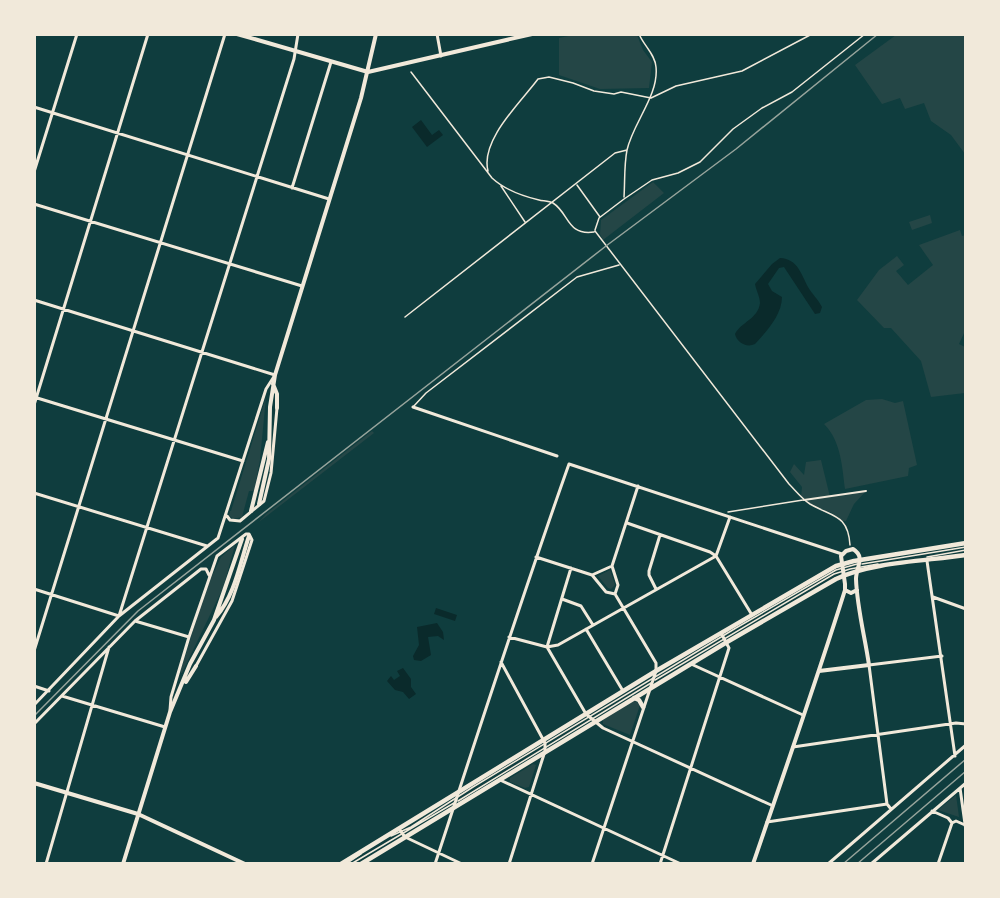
<svg xmlns="http://www.w3.org/2000/svg" width="1000" height="898" viewBox="0 0 1000 898" font-family="'Fira Sans Condensed',sans-serif">
	<style>
		.green { fill: #244646 }
		.water { fill: #0a2a2b }
		.lines { fill: none; stroke-linecap: round; stroke-linejoin: round }
		.service { stroke: #f1e9da; stroke-width: 1.5 }
		.pedestrian { stroke: #f1e9da; stroke-width: 2 }
		.minor { stroke: #f1e9da; stroke-width: 3 }
		.tertiary { stroke: #f1e9da; stroke-width: 4 }
		.secondary { stroke: #f1e9da; stroke-width: 4 }
		.primary { stroke: #f1e9da; stroke-width: 4.5 }
		.rail { stroke: #97a49c; stroke-width: 1.5 }
	</style>
	<rect width="100%" height="100%" fill="#0f3d3e"/>
	<path class="green" d="M573 35H637L643 50 652 62 649 88 600 89 559 75V38Z
		M896 35H965V154L951 135 931 121 924 103 905 109 900 98 882 104 855 65Z
		M653 182 664 193 603 240 600 234 601 220Z
		M930 215 932 223 912 230 909 222Z
		M960 230 962 236 966 235 965 331 959 344 965 347V393L931 397 921 361 891 328H884L857 300 879 270 897 256 904 265 896 271 908 285 933 265 919 245Z
		M266 397 260 460 254 491H249L242 517 233 519 229 515 230 511H231Z
		M882 399 895 403 903 401 917 465 909 468 908 476 845 489C842 466 841 441 824 424L866 400Z
		M372 431 374 433 259 522 266 514Z
		M821 460 830 497 866 491 854 504 846 521H841L832 513 812 505 801 497 802 487 790 472 794 464 804 475 806 462Z
		M235 545 223 588 182 673H180L203 598 212 576 221 557Z
		M610 570 615 585 611 589 608 588 598 576Z
		M634 700 640 705 630 735 603 724V720Z
		M533 764 536 765 529 787 525 788 510 782V778Z
		M956 795 959 817 938 810Z"/>
	<path class="water" d="M421 120 432 135 439 130 443 135 427 147 412 127Z
		M780 258C798 259 801 274 808 287 812 294 818 299 822 307L820 313 815 314 784 267 779 268 768 284 772 291 782 297C782 315 766 332 755 344 747 348 737 343 735 334 741 322 758 319 760 303 760 297 756 290 755 284L772 264Z
		M436 608 457 615 455 621 434 614Z
		M437 623 443 632 444 640 438 636 428 637 431 655 421 661 414 660 413 656 419 645 417 627Z
		M403 668 411 679V687L416 694 409 699 403 692 395 690 387 681 391 676 394 680 400 676 397 671Z"/>
	<g class="lines">
		<path class="service" d="M411 72 492 178C505 190 522 196 539 200 543 201 549 201 553 203 569 213 567 236 594 232
			M488 171C480 140 521 102 538 79L549 77 573 83 594 91 614 94 621 92 651 98 676 86 742 71 812 34
			M577 185 600 217
			M501 186 525 222
			M624 197C625 182 624 165 627 150 633 123 659 95 656 67 655 54 644 46 639 34
			M595 230 599 218 624 199 652 180 678 173 700 162 733 129 762 108 792 92 865 34
			M595 231 789 484C796 491 802 499 810 504 832 517 848 514 850 545
			M405 317 615 153 627 150
			M413 407 426 393 577 277 619 265
			M728 512 803 500
			M927 557 966 550
			M862 564 966 547
			M655 680 834 574 850 569 878 564
			M458 801 651 683
			M391 836 411 827 473 787 736 628 836 570 857 564
			M346 864 361 854
			M351 864 454 803"/>
		<path class="pedestrian" d="M804 500 866 491"/>
		<path class="minor" d="M437 34 441 56
			M34 107 329 199
			M34 172 77 34
			M292 188 331 62
			M34 204 302 286
			M34 300 275 375 266 389 218 538 119 616 34 705
			M34 397 243 461
			M34 405 148 34
			M413 407 557 456
			M34 493 207 546
			M227 516 230 520 240 521 264 501 271 473 277 408
			M627 523 710 552 716 556 752 615
			M536 557 592 575 606 592 615 594 656 663V671L592 864
			M927 561 955 756
			M612 566 638 486
			M612 566 618 585 615 594
			M571 568 547 647 586 714 603 728 771 805
			M592 575 612 566
			M34 589 119 616 294 59 298 34
			M656 589 649 575V571L660 535
			M933 597 966 609
			M562 599 581 606 593 625
			M135 621 189 637
			M586 629 623 691
			M509 637 547 647 558 645 716 556 730 517
			M34 651 225 34
			M501 662 545 743V751L509 864
			M691 664 803 715
			M34 686 49 691
			M62 696 165 727
			M170 710 171 697 189 637 217 556 246 534H249L252 540 232 601 196 666
			M34 724 135 621 201 569H206L209 575
			M793 747 956 723 966 724
			M500 780 681 864
			M960 788 966 831
			M891 809 887 804 869 665 942 656
			M932 811 948 818 952 823 956 821 965 825
			M767 822 887 804
			M399 829 405 837 462 864
			M46 864 109 647
			M435 864C479 730 522 596 569 464L842 554
			M660 864 729 648 721 633
			M828 864 966 745
			M871 864 966 783
			M938 864 952 823"/>
		<path class="tertiary" d="M845 590 851 593 857 590
			M34 783 138 814
			M753 864C784 773 816 682 845 590V584L841 556 846 551 853 549C866 557 856 567 856 579 857 608 865 637 869 665L819 671"/>
		<path class="secondary" d="M237 34 368 72 532 34
			M273 384 277 394V408
			M259 504 269 459 270 407 275 375 361 98 376 34
			M251 511 268 442
			M216 617C235 595 240 563 249 536
			M186 682 196 666
			M138 814 245 864
			M123 864 170 712 190 664 214 620 242 539"/>
		<path class="primary" d="M634 698 639 700 643 707
			M341 864 656 671 836 566 854 561 966 543
			M361 864 727 642 836 579C871 562 926 561 966 555"/>
		<path class="rail" d="M34 716 138 611 606 246 736 149 878 34
			M843 864 966 759
			M857 864 966 771"/>
	</g>
	<rect width="1000" height="898" fill="none" stroke="#f1e9da" stroke-width="72"/>
</svg>
